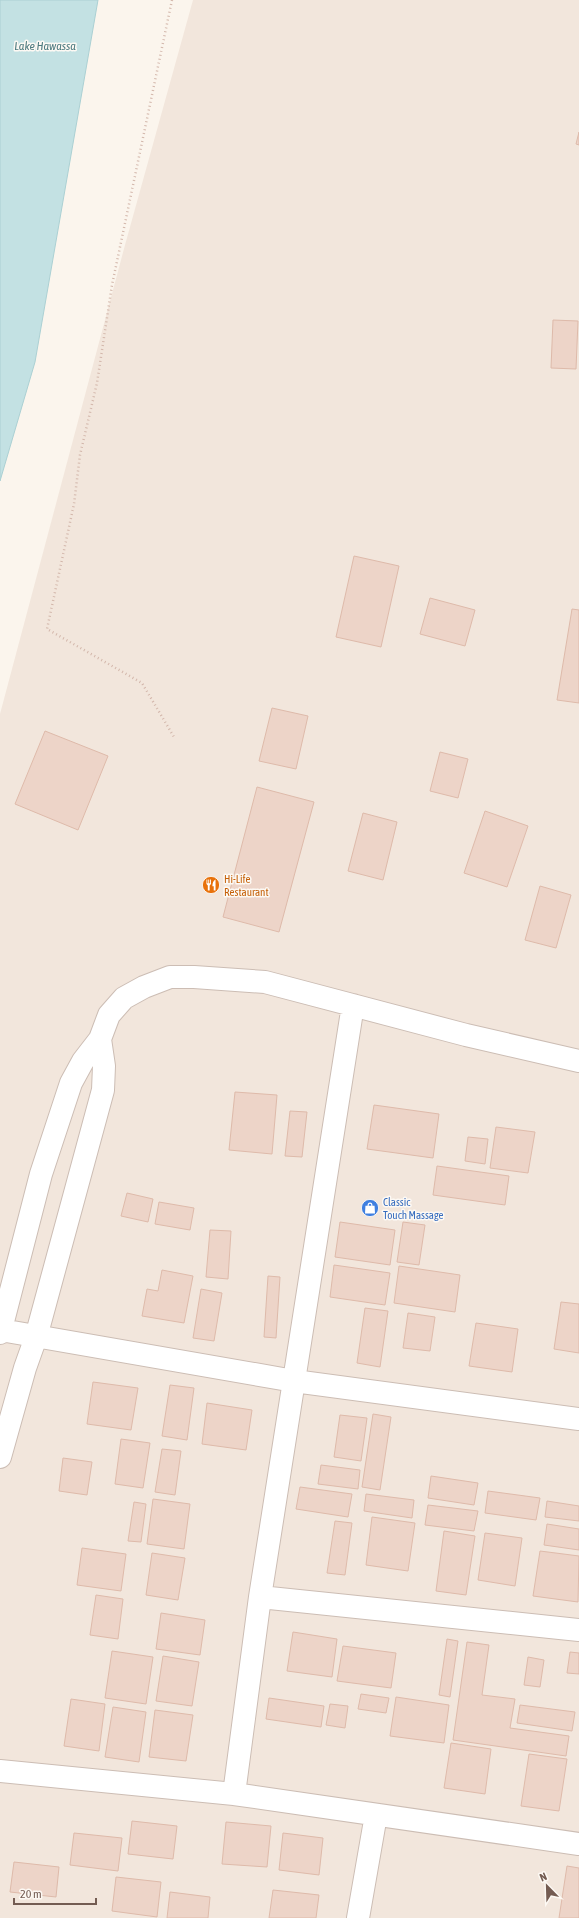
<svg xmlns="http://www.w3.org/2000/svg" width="579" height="1918" viewBox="0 0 579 1918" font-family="'Asap Condensed',sans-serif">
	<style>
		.residential { fill: #f2e6dc }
		.water { fill: #c3e1e3; stroke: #abd0d3 }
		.building { fill: #edd4c8; stroke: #debaaa }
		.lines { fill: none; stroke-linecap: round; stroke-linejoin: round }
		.street-casing { stroke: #ccbdb4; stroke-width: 24 }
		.path { stroke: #d3b7ab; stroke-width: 2.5; stroke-dasharray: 1 3; stroke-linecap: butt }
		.street { stroke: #fff; stroke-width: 22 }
		.labels { text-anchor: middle; stroke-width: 3; stroke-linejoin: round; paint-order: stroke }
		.food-label { font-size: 11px; fill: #c56008; stroke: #fdf9f4; text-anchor: start }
		.shop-label { font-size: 11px; fill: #366cbe; stroke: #fdf9f4; text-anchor: start }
		.water-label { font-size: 12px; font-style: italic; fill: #4b797e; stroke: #fdf9f4 }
	</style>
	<rect width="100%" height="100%" fill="#fbf5ed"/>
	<path class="residential" d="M193 0H579V1918H0V714L125 245Z"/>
	<path class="water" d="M0 0H98L35 362 0 481Z"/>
	<path class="building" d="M579 132V145L576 144Z
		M553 320 578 321 576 369 551 368Z
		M354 556 399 566 381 647 336 637Z
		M430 598 475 610 465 646 420 634Z
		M572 609 579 610V703L557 700Z
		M272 708 308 716 296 769 259 761Z
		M45 731 108 756 78 830 15 804Z
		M440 752 468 759 458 798 430 791Z
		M257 787 314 802 279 932 223 917Z
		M485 811 528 826 507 887 464 873Z
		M363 813 397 822 383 880 348 871Z
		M540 886 571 895 556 948 525 940Z
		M235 1092 277 1095 272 1154 229 1150Z
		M374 1105 439 1114 433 1158 367 1149Z
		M290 1111 307 1112 302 1157 285 1156Z
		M496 1127 535 1132 528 1173 490 1168Z
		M468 1137 488 1139 485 1164 465 1161Z
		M437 1166 509 1176 505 1205 433 1195Z
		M127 1193 153 1199 148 1222 121 1216Z
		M159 1202 194 1208 190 1230 155 1224Z
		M340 1222 395 1230 390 1265 335 1257Z
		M403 1222 425 1225 419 1265 397 1262Z
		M210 1230 231 1231 228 1279 206 1277Z
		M334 1265 390 1273 385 1305 330 1297Z
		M399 1266 460 1275 455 1312 394 1303Z
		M162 1270 193 1276 184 1323 142 1316 147 1289 158 1291Z
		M268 1276 280 1277 276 1338 264 1337Z
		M201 1289 222 1293 214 1341 193 1338Z
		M561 1302 579 1304V1353L554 1349Z
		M365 1308 388 1311 380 1367 357 1363Z
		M408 1313 435 1317 430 1351 403 1348Z
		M476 1323 518 1329 512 1372 469 1366Z
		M93 1382 138 1388 131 1430 87 1424Z
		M170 1385 194 1388 187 1440 162 1436Z
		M207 1403 252 1410 246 1450 202 1444Z
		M373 1414 391 1417 380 1490 362 1487Z
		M340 1415 367 1418 361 1461 334 1457Z
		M121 1439 150 1443 143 1488 115 1484Z
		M162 1449 181 1451 175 1495 155 1492Z
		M63 1458 92 1462 87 1495 59 1491Z
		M321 1465 360 1470 358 1489 318 1484Z
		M431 1476 478 1483 474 1505 428 1498Z
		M300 1487 352 1494 348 1517 296 1509Z
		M488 1491 540 1498 536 1520 485 1513Z
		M366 1494 414 1500 412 1518 364 1511Z
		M153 1499 190 1504 184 1549 147 1544Z
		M547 1501 579 1506V1521L545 1517Z
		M134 1502 146 1504 141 1542 128 1541Z
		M428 1505 478 1511 474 1531 425 1525Z
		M372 1517 415 1523 408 1571 366 1565Z
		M335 1521 352 1523 345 1575 327 1573Z
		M547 1524 579 1529V1550L544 1545Z
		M444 1531 475 1536 466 1595 436 1591Z
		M485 1533 522 1538 515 1586 478 1580Z
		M82 1548 126 1554 121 1591 77 1585Z
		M540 1551 579 1556 578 1602 533 1596Z
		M152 1553 185 1558 178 1600 146 1595Z
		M96 1595 123 1599 118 1639 90 1635Z
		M161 1613 205 1620 200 1655 156 1649Z
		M293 1632 337 1639 332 1677 287 1671Z
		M447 1639 458 1641 450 1697 439 1695Z
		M467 1642 489 1645 482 1695 515 1699 510 1728 569 1736 566 1756 453 1740Z
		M343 1646 396 1653 391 1688 337 1681Z
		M112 1651 153 1657 146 1704 105 1698Z
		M570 1652 579 1653V1674L567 1673Z
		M163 1656 199 1662 192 1706 156 1701Z
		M528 1657 544 1660 540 1687 524 1685Z
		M361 1694 389 1698 386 1713 358 1709Z
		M396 1697 449 1705 444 1743 390 1736Z
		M269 1698 324 1706 321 1727 266 1719Z
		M71 1699 105 1704 99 1751 64 1746Z
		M330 1704 348 1706 345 1728 326 1725Z
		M520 1705 575 1712 572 1731 517 1723Z
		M113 1707 146 1712 139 1762 105 1757Z
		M155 1710 193 1715 186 1761 149 1757Z
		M451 1743 491 1749 485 1794 444 1788Z
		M529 1754 567 1759 559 1811 521 1806Z
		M132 1821 177 1826 173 1859 128 1854Z
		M226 1822 271 1826 267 1867 222 1864Z
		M74 1833 122 1838 118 1871 70 1865Z
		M283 1833 323 1838 319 1875 279 1870Z
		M14 1862 59 1867 56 1897 10 1892Z
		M567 1866 579 1868V1918H559Z
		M116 1877 161 1882 157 1917 112 1911Z
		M273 1890 319 1895 316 1918H269Z
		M170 1892 210 1897 208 1918H167Z"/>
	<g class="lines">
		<defs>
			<path id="street" d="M1 1330 294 1381 579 1419
				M0 1333 41 1174 71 1083 83 1061 100 1039 109 1015 124 998 144 987 170 977H194L265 982 466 1035 579 1061
				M0 1457 25 1368 36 1337 103 1090 104 1066 100 1039
				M260 1597 579 1630
				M0 1771 234 1794 579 1844
				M234 1794 260 1597 353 1005
				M358 1918 376 1815"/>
		</defs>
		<use href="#street" class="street-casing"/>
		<path class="path" d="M172 0 112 285 97 383 80 455 74 504 47 629 142 683 174 737"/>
		<use href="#street" class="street"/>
	</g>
	<defs>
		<symbol id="restaurant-disc" viewBox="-11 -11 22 22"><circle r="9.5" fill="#e8710a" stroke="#fdf9f4"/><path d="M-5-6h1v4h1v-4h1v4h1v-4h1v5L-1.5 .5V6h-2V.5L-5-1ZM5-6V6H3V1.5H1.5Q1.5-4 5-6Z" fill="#fff"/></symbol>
		<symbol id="shop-disc" viewBox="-11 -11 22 22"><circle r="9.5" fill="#3f7fe0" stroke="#fdf9f4"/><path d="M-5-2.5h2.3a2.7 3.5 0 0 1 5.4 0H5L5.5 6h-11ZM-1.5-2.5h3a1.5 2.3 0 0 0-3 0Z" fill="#fff"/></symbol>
	</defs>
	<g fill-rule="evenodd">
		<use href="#restaurant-disc" x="201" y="875" width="20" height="20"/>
		<use href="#shop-disc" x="360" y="1198" width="20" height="20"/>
	</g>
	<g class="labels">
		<g class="food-label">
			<text x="224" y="883">Hi-Life<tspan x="224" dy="13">Restaurant</tspan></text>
		</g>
		<g class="shop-label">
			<text x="383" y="1206">Classic<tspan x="383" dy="13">Touch Massage</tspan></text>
		</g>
		<g class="water-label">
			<text x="45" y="50">Lake Hawassa</text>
		</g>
	</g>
	<g transform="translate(547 1886) rotate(337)" stroke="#fdf9f4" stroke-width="3" paint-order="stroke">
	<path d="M0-3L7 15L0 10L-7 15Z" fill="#745c52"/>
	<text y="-6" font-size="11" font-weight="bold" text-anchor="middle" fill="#745c52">N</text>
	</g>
	<path d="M14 1898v6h82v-6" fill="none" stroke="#745c52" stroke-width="2"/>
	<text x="20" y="1898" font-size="12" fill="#745c52" stroke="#fdf9f4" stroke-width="3" paint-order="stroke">20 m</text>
</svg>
